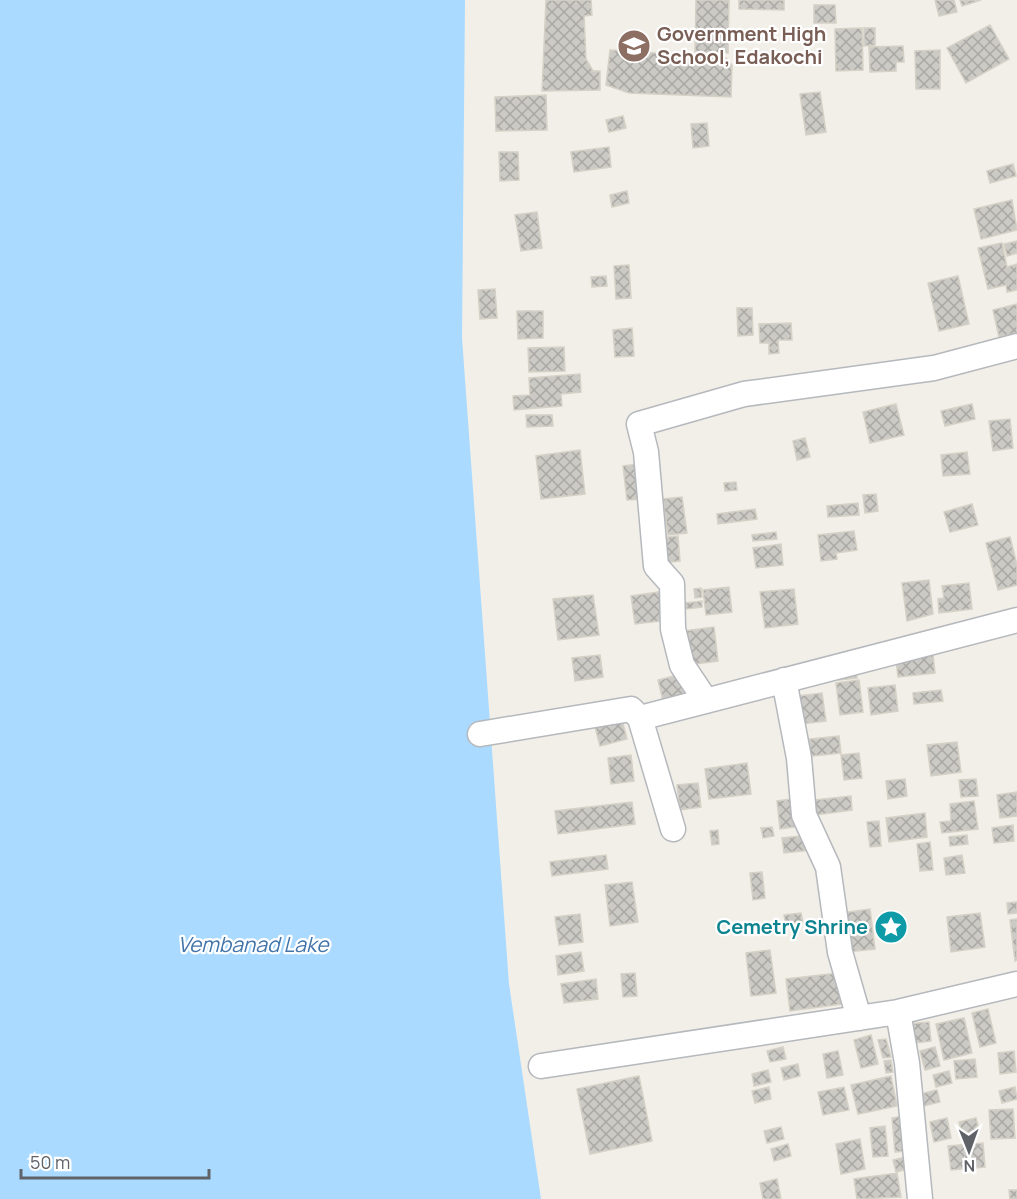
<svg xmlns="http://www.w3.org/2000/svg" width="1017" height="1199" viewBox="0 0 1017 1199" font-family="Manrope,sans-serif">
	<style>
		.water { fill: #aadaff }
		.building { fill: url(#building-cross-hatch); stroke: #d6d1c6; stroke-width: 1.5 }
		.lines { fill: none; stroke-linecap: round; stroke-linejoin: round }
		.minor-casing { stroke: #b5b8bc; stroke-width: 27 }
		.minor { stroke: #fff; stroke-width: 24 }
		.labels { text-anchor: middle; stroke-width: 4.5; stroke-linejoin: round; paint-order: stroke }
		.education-label { font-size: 20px; font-weight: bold; fill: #785e54; stroke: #fff; text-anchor: start }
		.culture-label { font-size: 20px; font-weight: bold; fill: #0d838f; stroke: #fff; text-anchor: end }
		.water-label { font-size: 21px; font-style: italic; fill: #4174aa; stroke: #fff }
	</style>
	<defs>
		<pattern id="building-cross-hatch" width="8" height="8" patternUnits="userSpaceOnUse" patternTransform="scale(1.5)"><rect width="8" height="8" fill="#cccac5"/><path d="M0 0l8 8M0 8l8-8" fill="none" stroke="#a9a8a4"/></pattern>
	</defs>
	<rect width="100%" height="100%" fill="#f1efe8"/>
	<path class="water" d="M0 0H465L462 338 509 984 541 1199H0Z"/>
	<path class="building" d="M546 0H591L592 15 584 16 586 59 593 71H600V90L542 91Z
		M696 0H729L728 53 695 52Z
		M739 0H784V10L739 9Z
		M935 0H954L957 12 939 16Z
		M960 0H981L962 6Z
		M814 5H835L836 23H814Z
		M990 25 1009 59 966 83 947 48Z
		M862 28 863 70 836 71 835 29Z
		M864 28H875V45L864 46Z
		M903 46 904 62H896V71L870 72 869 47Z
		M610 50 726 58 732 65 731 97 629 93 606 85Z
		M940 50V89H916L915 51Z
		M820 92 826 132 806 135 800 94Z
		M546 95 547 130 496 131 495 97Z
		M623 116 626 128 609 132 606 120Z
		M707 123 709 146 693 148 691 124Z
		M609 147 611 167 574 172 571 152Z
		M499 152H518L519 180 500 181Z
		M1013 164 1016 176 990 183 987 171Z
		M627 191 629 203 612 207 610 195Z
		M1012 200 1017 230 981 239 974 209Z
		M537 212 542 248 521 251 515 215Z
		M1017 241V253L1007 256 1004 244Z
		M1002 243 1007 267 1017 264V290L1007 292 1006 285 988 289 978 248Z
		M629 265 631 298 616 299 614 266Z
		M606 276 607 286 592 287 591 277Z
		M958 276 969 324 939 331 928 283Z
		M495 289 497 318 480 319 478 290Z
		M1017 304V333L999 337 993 310Z
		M737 308H752L753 335 738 336Z
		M517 311H543V338L518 339Z
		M791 323 792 340H778L779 353 769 354V343H760L759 324Z
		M632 328 634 356 615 357 613 330Z
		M564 347 565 371 529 372 528 348Z
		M580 374 581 392 561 394 562 406 514 410 513 396 530 395 529 378Z
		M896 404 904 435 870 443 863 412Z
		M972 404 975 419 945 426 941 411Z
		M526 415H552L553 426 527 427Z
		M1010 419 1013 448 993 451 989 421Z
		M805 438 810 457 797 460 793 441Z
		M580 450 585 494 541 499 536 456Z
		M967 452 970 474 943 476 941 455Z
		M639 464 644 499 627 500 623 466Z
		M736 482 737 490 725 491 724 483Z
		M876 494 878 511 865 513 863 495Z
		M682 497 687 533 668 535 663 499Z
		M858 503 859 515 828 517 827 506Z
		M972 504 978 525 950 532 944 512Z
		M755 509 757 519 718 524 717 514Z
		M854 531 857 550 836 553 837 559 821 561 818 535Z
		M776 532 777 539 753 541 752 535Z
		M678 536 680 561 662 563 659 538Z
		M1010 537 1017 565V585L998 590 986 543Z
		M781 544 783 565 756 568 753 548Z
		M929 580 933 614 907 621 902 583Z
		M969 583 972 609 939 613 938 599 944 598 942 586Z
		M729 587 732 612 706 615 703 590Z
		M701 588 702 597 695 598 694 589Z
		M794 589 798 624 765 628 760 592Z
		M665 591 669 620 635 624 631 596Z
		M593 595 599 635 558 640 553 599Z
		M702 601V607L678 610 677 604Z
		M714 627 718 661 688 665 684 631Z
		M600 655 603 677 575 681 572 658Z
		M933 655 935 673 898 677 896 660Z
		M855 667 857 678 839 680 838 669Z
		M682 674 689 699 664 705 658 680Z
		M859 680 863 712 840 715 836 683Z
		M895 685 898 711 871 715 868 688Z
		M941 690 943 701 914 704 913 693Z
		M822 693 826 721 801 724 798 696Z
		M622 720 627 739 600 746 595 727Z
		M839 736 841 753 803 757 801 740Z
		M957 742 961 772 931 776 927 745Z
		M859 753 862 778 844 780 841 755Z
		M631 755 634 781 611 784 608 758Z
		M747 763 751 794 709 799 705 769Z
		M905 779 907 796 888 799 886 781Z
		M976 779 978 796 961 797 959 780Z
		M698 783 701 807 680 810 677 785Z
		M1017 792V816L1000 818 997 795Z
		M851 796 852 810 808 816 806 801Z
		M798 798 801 826 780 829 777 801Z
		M974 801 978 829 942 833 940 822 951 821 950 804Z
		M632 802 635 824 558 834 555 811Z
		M925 813 927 837 889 842 886 818Z
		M879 821 881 846 870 847 867 822Z
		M1013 825 1014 841 994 843 992 828Z
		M772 827 774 836 763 838 761 828Z
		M718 830 719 844 712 845 710 831Z
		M810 835 812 850 784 853 782 838Z
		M967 835 968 844 950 846 949 837Z
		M930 842 933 870 920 871 917 844Z
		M606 855 608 869 552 876 550 862Z
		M962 855 965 873 946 875 944 858Z
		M762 872 765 898 753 900 750 873Z
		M632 882 638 922 610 926 605 885Z
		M1017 902V913L1008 914 1007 903Z
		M870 909 875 949 847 952 842 913Z
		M801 913 803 923 786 926 784 915Z
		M980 913 985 947 951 952 947 917Z
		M580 914 583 942 559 945 555 917Z
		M1017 919V960L1015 961 1010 920Z
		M770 950 776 993 751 996 746 953Z
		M581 952 584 971 558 975 556 956Z
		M635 973 637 996 623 997 621 974Z
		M838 973 842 1004 790 1011 786 979Z
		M596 979 598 999 564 1003 561 984Z
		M988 1009 996 1043 980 1047 972 1013Z
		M964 1018 972 1053 944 1060 936 1024Z
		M929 1022 931 1041 907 1044 906 1024Z
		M871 1035 878 1064 861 1068 854 1040Z
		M886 1039 891 1057 883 1058 878 1040Z
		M783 1047 786 1059 770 1062 767 1051Z
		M935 1047 940 1066 925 1070 920 1051Z
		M838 1051 843 1075 827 1078 823 1054Z
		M1014 1051 1016 1072 1000 1074 998 1053Z
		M975 1059 977 1077 956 1079 954 1061Z
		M891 1060 893 1072 886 1073 884 1061Z
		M798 1064 800 1076 784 1080 781 1068Z
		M768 1070 771 1082 754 1086 752 1074Z
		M949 1071 952 1083 936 1087 933 1075Z
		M639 1076 652 1141 590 1154 577 1089Z
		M891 1076 897 1106 858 1114 851 1085Z
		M769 1087 771 1099 755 1103 752 1091Z
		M844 1087 849 1110 823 1115 818 1092Z
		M1015 1087 1017 1099 1002 1103 999 1091Z
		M937 1090 940 1102 923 1106 920 1094Z
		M1013 1109 1015 1138 991 1139 989 1110Z
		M903 1116 907 1151 895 1152 892 1118Z
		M947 1118 951 1138 934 1142 930 1122Z
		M976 1118 979 1130 962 1134 959 1122Z
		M885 1126 888 1156 873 1157 870 1128Z
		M781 1127 784 1139 767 1143 764 1131Z
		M860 1139 865 1169 841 1174 836 1144Z
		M983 1143 985 1167 951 1170 948 1146Z
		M788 1144 791 1156 774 1161 771 1149Z
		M910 1156 912 1168 896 1172 893 1160Z
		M897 1173 901 1197 857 1199 854 1179Z
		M777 1179 781 1199H763L760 1183Z
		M1009 1190H1017V1199H1010Z"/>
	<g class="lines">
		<defs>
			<path id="minor" d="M784 680 799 758 804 815 828 867 840 952 859 1018
				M706 701 682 665 673 629 672 584 656 566 646 452 639 424 744 394 934 368 1017 346
				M480 734 631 709 640 718
				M673 829 640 718 1017 620
				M898 1012 907 1063 920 1199
				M541 1066 898 1012 1017 984"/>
		</defs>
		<use href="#minor" class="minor-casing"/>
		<use href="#minor" class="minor"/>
	</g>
	<defs>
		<symbol id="school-disc" viewBox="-11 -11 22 22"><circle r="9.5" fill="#8d6e63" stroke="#fff"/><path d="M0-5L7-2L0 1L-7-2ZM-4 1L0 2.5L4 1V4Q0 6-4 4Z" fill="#fff"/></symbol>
		<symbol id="sight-disc" viewBox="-11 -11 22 22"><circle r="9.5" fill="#0f9aa8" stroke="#fff"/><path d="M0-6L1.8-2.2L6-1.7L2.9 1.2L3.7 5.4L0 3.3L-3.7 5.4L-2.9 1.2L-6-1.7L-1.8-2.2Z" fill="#fff"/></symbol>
	</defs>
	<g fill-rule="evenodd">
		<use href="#school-disc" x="615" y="27" width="38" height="38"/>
		<use href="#sight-disc" x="872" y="908" width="38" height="38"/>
	</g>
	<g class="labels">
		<g class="education-label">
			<text x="657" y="41">Government High<tspan x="657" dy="23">School, Edakochi</tspan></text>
		</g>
		<g class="culture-label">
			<text x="868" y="934">Cemetry Shrine</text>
		</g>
		<g class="water-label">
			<text x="253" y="952">Vembanad Lake</text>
		</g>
	</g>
	<g transform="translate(969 1151) rotate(179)" stroke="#ffffff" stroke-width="4.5" paint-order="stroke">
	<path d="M0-4.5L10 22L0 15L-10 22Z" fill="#5f6368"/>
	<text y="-9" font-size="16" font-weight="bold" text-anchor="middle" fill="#5f6368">N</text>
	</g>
	<path d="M21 1169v9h188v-9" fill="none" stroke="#5f6368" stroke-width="3"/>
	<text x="30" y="1169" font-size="18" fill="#5f6368" stroke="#ffffff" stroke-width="4.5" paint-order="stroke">50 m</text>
</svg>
